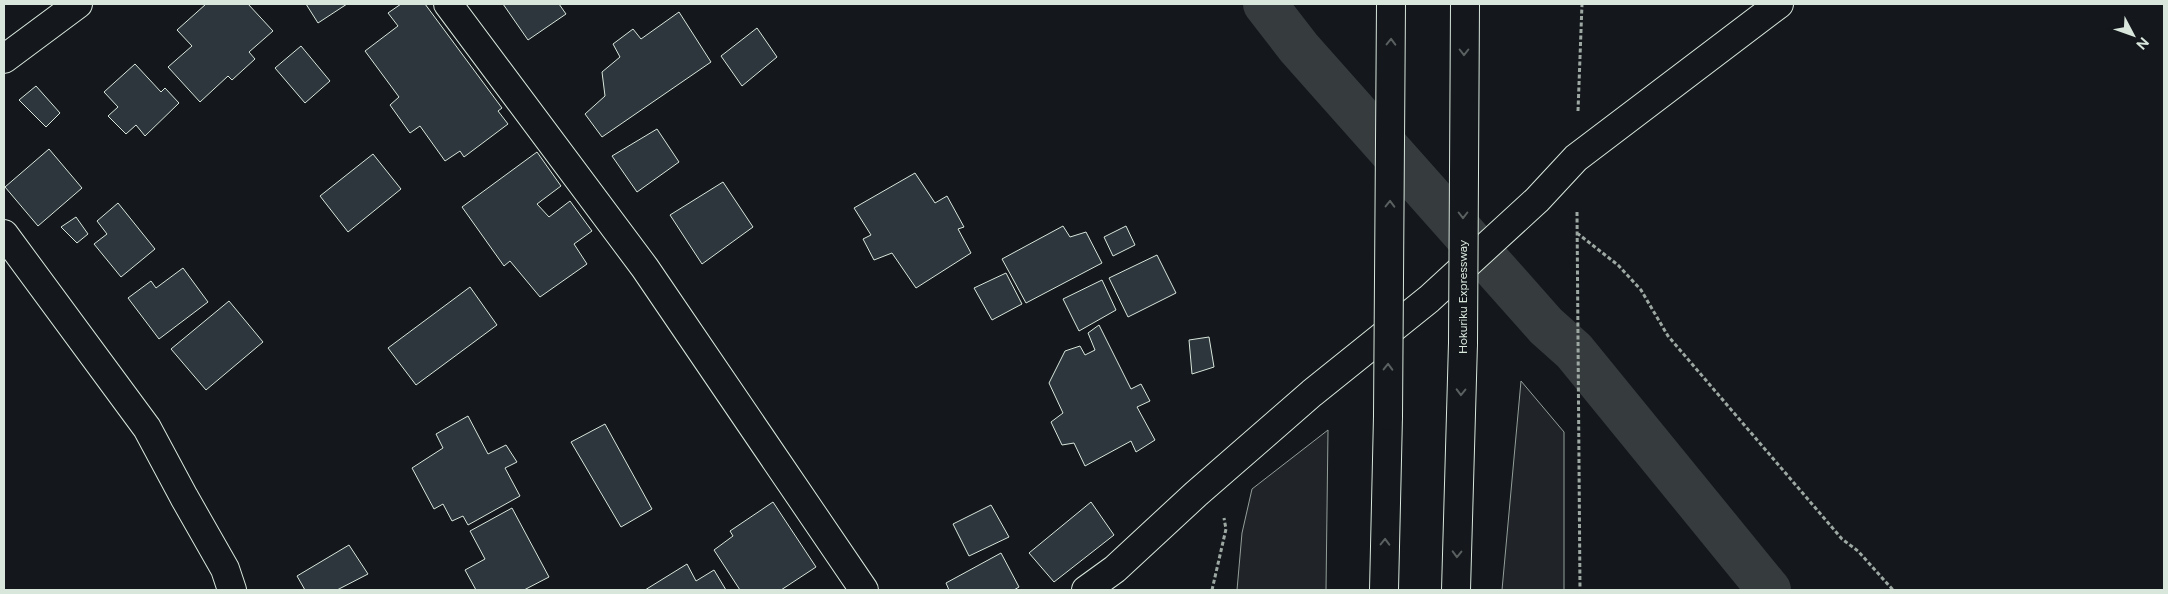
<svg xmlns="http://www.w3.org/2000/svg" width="2168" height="594" viewBox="0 0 2168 594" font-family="Figtree,sans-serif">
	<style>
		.green { fill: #202428; stroke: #939e99 }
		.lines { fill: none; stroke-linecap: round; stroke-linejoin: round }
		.canal { stroke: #363b3e; stroke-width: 44 }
		.building { fill: #2c363c; stroke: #d8e6dc }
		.street-casing { stroke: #d8e6dc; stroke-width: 30 }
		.highway-casing { stroke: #d8e6dc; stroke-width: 30 }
		.path { stroke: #9da8a2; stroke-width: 3; stroke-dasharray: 4 2.5; stroke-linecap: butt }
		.street { stroke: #14181c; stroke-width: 28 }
		.highway { stroke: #14181c; stroke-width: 28 }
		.highway-bridge-casing { stroke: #d8e6dc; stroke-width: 30; stroke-linecap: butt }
		.highway-bridge { stroke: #14181c; stroke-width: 28 }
		.oneway { stroke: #59605f }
		.labels { text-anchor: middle; stroke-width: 4; stroke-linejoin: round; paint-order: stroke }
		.street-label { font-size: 12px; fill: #d8e6dc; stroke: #14181c }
	</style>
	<rect width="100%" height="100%" fill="#14181c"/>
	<path class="green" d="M1521 381 1564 432V590H1502Z
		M1328 430 1326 590H1237L1242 533 1252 489Z"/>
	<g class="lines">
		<path class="canal" d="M1265 4 1299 48 1546 326 1574 351 1769 590"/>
	</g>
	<path class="building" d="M206 4H248L273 31 249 52 255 59 232 80 228 76 200 102 168 67 192 46 177 30Z
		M306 4H347L318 23Z
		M401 4H425L502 108 498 111 508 124 464 157 460 151 445 161 420 126 410 133 390 105 399 97 365 51 398 26 388 13Z
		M503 4H559L566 14 528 40Z
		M679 12 711 62 602 137 585 114 605 96 602 72 620 57 613 44 633 29 641 39Z
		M757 28 777 57 742 86 721 56Z
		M301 46 330 81 305 103 275 68Z
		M135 64 161 92 165 88 179 103 145 136 136 125 126 134 108 116 118 107 104 92Z
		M36 86 60 113 46 127 19 100Z
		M657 129 679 162 637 192 612 156Z
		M49 149 82 188 38 226 5 187Z
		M537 152 561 186 537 204 549 217 570 201 592 231 574 244 587 264 540 297 510 261 504 266 462 207Z
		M373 154 401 189 348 232 320 196Z
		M915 173 935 203 947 196 964 227 958 229 971 253 916 288 892 253 874 260 863 239 871 235 854 208Z
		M723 182 753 227 702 264 670 215Z
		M118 203 155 249 121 277 94 244 107 234 97 221Z
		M76 217 88 234 77 243 61 227Z
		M1063 226 1070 237 1086 232 1102 263 1026 303 1002 259Z
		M1126 226 1135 245 1113 256 1104 237Z
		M1157 255 1176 293 1128 317 1109 278Z
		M183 268 208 302 159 339 128 298 151 281 156 288Z
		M1006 273 1022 304 992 320 974 288Z
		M1102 280 1116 310 1079 331 1063 299Z
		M470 287 497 325 416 385 388 348Z
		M229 301 263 342 206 390 171 349Z
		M1099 325 1131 389 1141 384 1150 401 1137 407 1155 440 1136 452 1131 441 1085 466 1074 443 1062 445 1051 422 1063 413 1049 383 1065 351 1080 346 1085 355 1095 350 1088 333Z
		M1209 337 1214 367 1192 374 1189 340Z
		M468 416 488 454 506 445 517 462 505 468 520 496 468 525 463 516 452 521 443 504 434 509 412 468 443 448 436 434Z
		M605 424 652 509 621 527 571 442Z
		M773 502 816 567 781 590H740L714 550 733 536 730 531Z
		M1091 502 1114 535 1054 582 1029 553Z
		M991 505 1009 537 969 556 953 524Z
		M512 508 549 577 524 590H476L465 570 485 559 470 531Z
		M349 545 368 574 337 590H305L297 576Z
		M1001 553 1019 587 1014 590H949L946 583Z
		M687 564 696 581 714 570 726 590H645Z"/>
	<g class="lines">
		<defs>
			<path id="street" d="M448 4 645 268 864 590
				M4 59 78 4
				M4 234 147 428 184 497 225 569 232 590
				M1086 590 1115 569 1196 494 1312 393 1429 299 1537 200 1576 158 1779 4"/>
			<path id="highway" d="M1384 590 1388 416
				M1456 590 1463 343"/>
		</defs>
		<use href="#street" class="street-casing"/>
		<use href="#highway" class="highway-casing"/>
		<path class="path" d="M1578 111 1582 4
			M1577 212 1580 590
			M1577 233 1618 265 1641 290 1668 336 1842 539 1858 551 1893 590
			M1212 590 1226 529 1224 518"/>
		<use href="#street" class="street"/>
		<use href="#highway" class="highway"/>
		<defs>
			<path id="highway-bridge" d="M1463 343 1465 4
				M1388 416 1391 4"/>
		</defs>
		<use href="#highway-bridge" class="highway-bridge-casing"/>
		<use href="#highway-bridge" class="highway-bridge"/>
	</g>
	<defs><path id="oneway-chevron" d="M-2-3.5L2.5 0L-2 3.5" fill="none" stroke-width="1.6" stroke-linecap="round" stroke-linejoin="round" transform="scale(1.25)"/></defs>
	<g class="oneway">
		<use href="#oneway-chevron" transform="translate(1391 42) rotate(-89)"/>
		<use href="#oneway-chevron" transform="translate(1464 52) rotate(90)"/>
		<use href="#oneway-chevron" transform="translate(1390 204) rotate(-89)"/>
		<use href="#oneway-chevron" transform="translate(1463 215) rotate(90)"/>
		<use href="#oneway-chevron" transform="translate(1388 367) rotate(-89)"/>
		<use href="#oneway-chevron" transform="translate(1461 392) rotate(91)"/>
		<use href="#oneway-chevron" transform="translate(1385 542) rotate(-89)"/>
		<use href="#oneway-chevron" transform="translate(1457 554) rotate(91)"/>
	</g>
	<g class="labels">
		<g class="street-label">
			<text transform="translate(1463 297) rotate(-90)" y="4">Hokuriku Expressway</text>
		</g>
	</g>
	<rect width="2168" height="594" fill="none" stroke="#d8e6dc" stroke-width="10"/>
	<g transform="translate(2133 35) rotate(131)" stroke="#14181c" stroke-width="4" paint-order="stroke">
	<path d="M0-4L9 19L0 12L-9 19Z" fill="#d8e6dc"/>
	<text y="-8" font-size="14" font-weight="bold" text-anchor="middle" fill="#d8e6dc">N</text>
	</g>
</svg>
